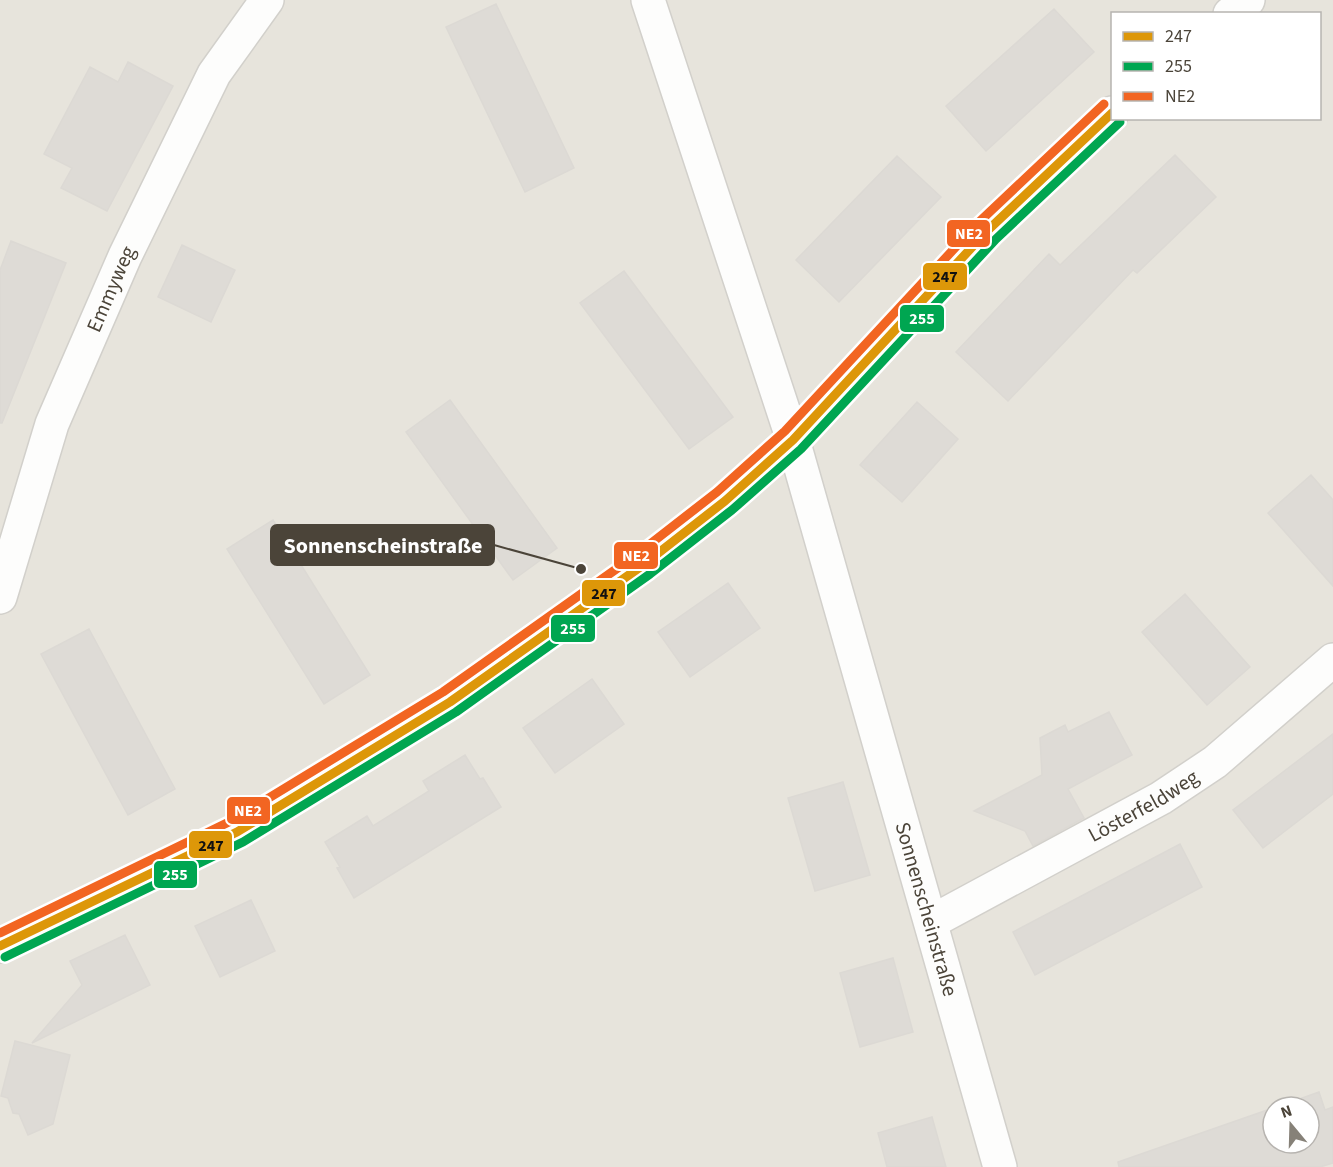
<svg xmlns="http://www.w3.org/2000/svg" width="1333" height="1167" viewBox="0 0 1333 1167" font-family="'Source Sans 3',sans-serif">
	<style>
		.residential { fill: #e7e4dc; fill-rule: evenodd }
		.building { fill: #dedbd6; stroke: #dcd9d4; stroke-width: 1.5 }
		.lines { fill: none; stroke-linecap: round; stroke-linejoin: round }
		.minor-casing { stroke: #d2d0cb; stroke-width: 36 }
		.minor { stroke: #fdfdfc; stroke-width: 33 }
		.bus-1-casing { stroke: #fff; stroke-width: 14 }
		.bus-2-casing { stroke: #fff; stroke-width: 14 }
		.bus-3-casing { stroke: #fff; stroke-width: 14 }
		.bus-1 { stroke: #dd9709; stroke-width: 9 }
		.bus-2 { stroke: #00a651; stroke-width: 9 }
		.bus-3 { stroke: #f26522; stroke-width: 9 }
		.labels { text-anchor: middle; stroke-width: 6; stroke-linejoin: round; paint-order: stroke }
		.street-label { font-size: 21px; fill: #4b4439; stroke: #fff }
		.leader { fill: none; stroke: #4b4439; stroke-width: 2 }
		.callout-dot { fill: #4b4439; stroke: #fff; stroke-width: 2 }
		.callout { fill: #4b4439; stroke: #4b4439; stroke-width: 2 }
		.callout-label { font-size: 22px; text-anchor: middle; font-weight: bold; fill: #fff }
		.line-badge { stroke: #fff; stroke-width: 2 }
		.badge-label { font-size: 16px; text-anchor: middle; font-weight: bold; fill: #fff }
		.pale-badge-label { font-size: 16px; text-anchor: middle; font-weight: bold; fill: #111 }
	</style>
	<rect width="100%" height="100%" fill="#f4f2ee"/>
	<path class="residential" d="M0 0H1333V1167H0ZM1112 14H1320V118H1112ZM1273 1107H1309V1143H1273Z"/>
	<path class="building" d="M496 4 574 168 525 192 446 27Z
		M1054 9 1094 52 986 151 946 106Z
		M128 62 173 86 107 211 61 188 72 168 44 154 90 67 118 82Z
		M1175 155 1216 197 1137 273 1133 270 1008 401 956 352 1049 254 1060 265Z
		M897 156 941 197 839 302 796 260Z
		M11 241 66 263 2 423H0V270Z
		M182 245 235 270 211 322 158 297Z
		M624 271 733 417 689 449 580 303Z
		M450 400 557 548 513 580 406 432Z
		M917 402 958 439 902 502 860 465Z
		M1311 475 1333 500V586L1268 513Z
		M273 520 370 675 324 704 227 549Z
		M728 583 760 628 690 677 658 632Z
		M1185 594 1250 667 1207 705 1142 632Z
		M89 629 175 789 128 815 41 654Z
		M592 679 624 724 555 773 523 728Z
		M1109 712 1132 755 1068 789 1084 818 1033 846 1025 831 974 811 1042 775 1040 738 1065 725 1068 732Z
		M1333 734V794L1263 848 1233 810Z
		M465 755 480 779 483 778 501 807 354 898 337 868 340 867 325 842 367 816 373 826 429 791 423 781Z
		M843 782 870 875 815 891 788 798Z
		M1180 844 1202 887 1035 975 1013 932Z
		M251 900 275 951 220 977 195 926Z
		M125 935 150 985 32 1043 82 985 70 961Z
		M893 958 913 1032 860 1047 840 973Z
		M15 1041 70 1055 53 1124 28 1135 19 1114 13 1113 8 1098 1 1096Z
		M1319 1092 1325 1110 1333 1107V1163L1320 1167H1119L1118 1162 1273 1108V1143H1309V1107H1277Z
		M932 1117 946 1167H887L878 1133Z"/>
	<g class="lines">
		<defs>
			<g id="minor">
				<path id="s1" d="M648 0 793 440 1000 1167"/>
				<path d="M1230 14 1248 0"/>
				<path id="s2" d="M0 597 52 424 125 256 214 74 267 0"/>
				<path id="s3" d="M931 922 1161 798 1215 762 1333 660"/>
				<path d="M0 946 237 832 450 702 643 565 725 501 793 440 987 231 1112 113"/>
			</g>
		</defs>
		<use href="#minor" class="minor-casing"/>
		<use href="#minor" class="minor"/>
		<defs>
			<path id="bus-1" d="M0 946 237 832 450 702 643 565 725 501 793 440 987 231 1112 113"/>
			<path id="bus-2" d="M5 957 243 842 456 712 650 574 732 510 801 449 996 239 1120 122"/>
			<path id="bus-3" d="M0 933 231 821 443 692 636 555 717 492 785 431 978 223 1104 104"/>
		</defs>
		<use href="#bus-1" class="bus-1-casing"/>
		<use href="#bus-2" class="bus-2-casing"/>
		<use href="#bus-3" class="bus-3-casing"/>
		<use href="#bus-1" class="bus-1"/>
		<use href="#bus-2" class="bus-2"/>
		<use href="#bus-3" class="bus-3"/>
	</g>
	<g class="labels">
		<g class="street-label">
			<text dy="7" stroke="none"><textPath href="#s2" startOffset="328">Emmyweg</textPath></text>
			<text dy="7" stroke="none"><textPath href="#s3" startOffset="242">Lösterfeldweg</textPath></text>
			<text dy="7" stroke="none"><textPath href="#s1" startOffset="951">Sonnenscheinstraße</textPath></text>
		</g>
	</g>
	<path class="leader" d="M581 569L494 545"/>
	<circle class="callout-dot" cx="581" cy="569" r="6"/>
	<rect class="callout" x="271" y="525" width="223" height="40" rx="6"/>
	<g class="callout-label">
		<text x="383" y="553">Sonnenscheinstraße</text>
	</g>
	<g class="line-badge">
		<rect x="946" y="219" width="45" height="29" rx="6" fill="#f26522"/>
		<rect x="922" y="262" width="46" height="29" rx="6" fill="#dd9709"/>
		<rect x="899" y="304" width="46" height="29" rx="6" fill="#00a651"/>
		<rect x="613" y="541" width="46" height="29" rx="6" fill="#f26522"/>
		<rect x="581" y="579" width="45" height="28" rx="6" fill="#dd9709"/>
		<rect x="550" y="614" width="46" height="29" rx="6" fill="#00a651"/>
		<rect x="226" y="796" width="45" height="29" rx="6" fill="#f26522"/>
		<rect x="188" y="830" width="45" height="29" rx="6" fill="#dd9709"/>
		<rect x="153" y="860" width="45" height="29" rx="6" fill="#00a651"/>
	</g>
	<g class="badge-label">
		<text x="969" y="239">NE2</text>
		<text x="922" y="324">255</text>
		<text x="636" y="561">NE2</text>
		<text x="573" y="634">255</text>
		<text x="248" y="816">NE2</text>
		<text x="175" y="880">255</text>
	</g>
	<g class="pale-badge-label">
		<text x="945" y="282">247</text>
		<text x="604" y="599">247</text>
		<text x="211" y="851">247</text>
	</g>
	<rect x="1111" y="12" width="210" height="108" fill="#ffffff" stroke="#b7b4b0" stroke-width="1.5"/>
	<rect x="1123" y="32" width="30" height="9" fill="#dd9709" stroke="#b7b4b0" stroke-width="1.5"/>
	<text x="1165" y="42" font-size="18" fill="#4b4439">247</text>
	<rect x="1123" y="62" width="30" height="9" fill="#00a651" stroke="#b7b4b0" stroke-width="1.5"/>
	<text x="1165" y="72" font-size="18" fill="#4b4439">255</text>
	<rect x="1123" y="92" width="30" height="9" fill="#f26522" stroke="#b7b4b0" stroke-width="1.5"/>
	<text x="1165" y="102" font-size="18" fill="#4b4439">NE2</text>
	<g transform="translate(1291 1125) rotate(341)"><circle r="28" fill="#ffffff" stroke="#b7b4b0" stroke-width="1.5"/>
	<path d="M0-4.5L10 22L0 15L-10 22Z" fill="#868178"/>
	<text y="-9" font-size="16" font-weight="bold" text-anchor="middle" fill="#4b4439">N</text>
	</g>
</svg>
